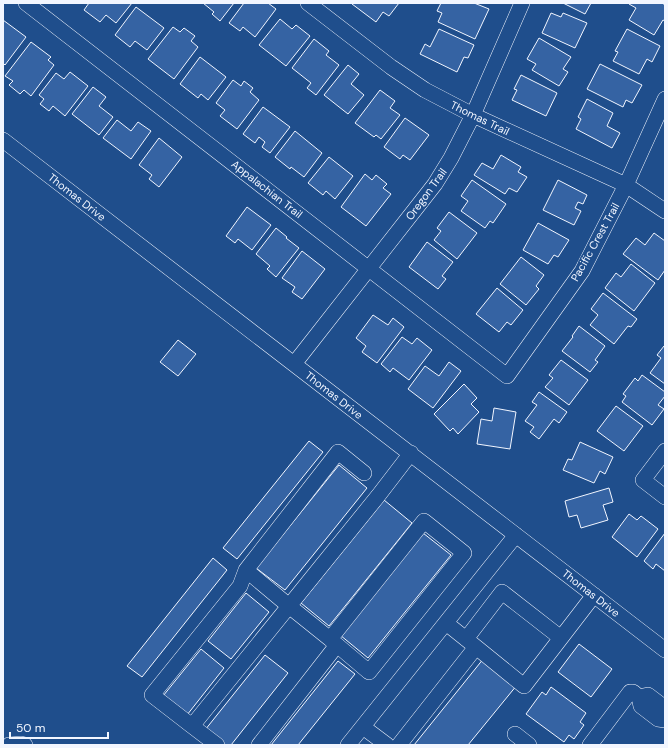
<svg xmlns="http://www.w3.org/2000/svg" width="668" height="748" viewBox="0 0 668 748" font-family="'DM Sans',sans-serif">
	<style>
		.building { fill: #3563a3; stroke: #f2f6ff }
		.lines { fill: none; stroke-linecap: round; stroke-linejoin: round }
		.minor-casing { stroke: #f2f6ff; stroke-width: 16 }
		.minor { stroke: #1f4e8c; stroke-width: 15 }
		.labels { text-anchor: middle; stroke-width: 3; stroke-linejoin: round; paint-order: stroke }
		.street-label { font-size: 11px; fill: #f2f6ff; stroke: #1f4e8c }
	</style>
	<rect width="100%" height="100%" fill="#1f4e8c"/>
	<path class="building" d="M89 3H132L116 23 106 15 100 22 84 10Z
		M203 3H234L220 21 212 14 214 12Z
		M244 3H268L276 9 255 37 243 27 240 31 229 23Z
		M352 3H399L389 16 383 12 376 22 352 4Z
		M441 3H474L489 9 475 39 438 22 442 13 437 11Z
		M563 3H591L585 14Z
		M630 3H662L665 5V21L663 20 654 35 629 20 636 8 629 4Z
		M136 7 164 28 147 50 135 41 130 47 115 35Z
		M551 13 561 17 563 13 587 23 575 48 542 33Z
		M280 19 292 29 296 25 310 36 286 66 259 45Z
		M3 20 26 37 5 65 3 63Z
		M173 27 180 32 184 28 195 36 191 41 198 47 174 79 148 59Z
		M439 29 474 45 468 58 464 57 457 72 420 54 425 44 430 47Z
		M627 29 660 46 652 62 647 59 639 74 613 61 618 52 615 51Z
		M539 38 571 57 563 69 568 72 559 86 532 70 536 64 527 59Z
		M314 39 329 51 326 55 339 65 316 95 307 88 311 83 292 68Z
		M31 42 51 57 48 60 54 65 31 96 24 90 20 94 9 85 13 81 5 76Z
		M200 57 226 77 208 100 201 94 198 98 180 84Z
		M600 64 642 85 632 103 626 100 623 107 587 89Z
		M348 65 359 74 351 84 364 95 348 114 324 95Z
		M70 72 88 86 65 116 53 106 49 111 40 104 44 99 39 95 56 73 64 79Z
		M521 75 557 93 546 116 512 100 517 90 514 89Z
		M233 80 241 86 244 81 253 88 250 92 259 100 237 129 220 116 225 110 216 103Z
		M93 87 106 97 99 106 113 117 99 135 72 114Z
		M380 90 395 101 390 108 400 115 381 139 376 135 374 137 355 123Z
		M587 99 613 113 607 126 620 133 612 148 576 129 581 119 578 117Z
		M263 107 290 127 270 153 262 147 265 142 259 137 255 143 243 134Z
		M405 118 429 135 410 160 403 155 400 159 384 147Z
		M117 120 131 131 138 122 151 131 131 159 103 138Z
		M295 131 322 153 304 177 291 167 290 169 275 157Z
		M159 138 182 157 159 187 149 179 152 175 139 165Z
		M501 155 521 167 518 172 527 177 517 192 509 188 505 194 474 175 482 163 493 169Z
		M329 157 353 176 335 199 326 191 323 195 308 183Z
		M365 174 372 180 376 175 387 184 383 188 391 194 366 226 341 207Z
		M472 180 506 204 493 223 490 221 485 228 461 211 468 201 461 196Z
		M558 180 587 195 583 204 578 202 575 208 581 211 574 225 543 210Z
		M247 207 271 225 252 250 238 239 235 243 226 236Z
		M449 212 477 233 457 259 434 240 441 231 437 228Z
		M538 223 569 240 558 257 554 255 548 264 523 250Z
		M276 228 287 237 286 238 299 248 276 277 267 269 270 266 256 254Z
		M654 233 665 241V270L658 280 623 254 636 238 645 245Z
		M427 242 453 262 442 276 446 279 438 289 409 267Z
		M302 251 325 269 302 299 292 292 295 287 282 278Z
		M521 257 544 275 536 286 539 289 526 305 500 284Z
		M631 264 655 283 634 311 605 288 616 273 621 277Z
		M497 288 523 310 511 325 507 322 499 332 476 314Z
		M603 293 637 319 631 327 628 326 614 344 590 325 598 315 591 309Z
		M373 315 388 325 393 318 404 327 377 363 362 352 366 346 356 338Z
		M579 326 605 346 595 360 598 362 590 372 562 351 573 337 572 336Z
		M402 337 412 344 417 338 432 350 409 380 393 368 390 372 381 364Z
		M178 340 196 354 178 376 160 362Z
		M664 346 665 347V384L650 373 661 358 657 355Z
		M561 360 588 380 569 405 545 387 553 378 549 375Z
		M449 362 461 371 433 408 408 389 425 366 439 376Z
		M642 375 665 392V396L658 405 664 409 652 425 622 402 626 396 623 394 635 378 638 381Z
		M464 384 477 398 471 404 479 412 458 434 453 428 450 431 434 414Z
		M539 392 567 412 559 423 554 419 539 439 530 432 534 427 525 421 537 405 532 402Z
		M616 406 643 426 624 451 597 431Z
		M494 408 516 412 510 449 477 444 481 419 492 421Z
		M309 441 323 452 237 559 223 548Z
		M580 442 613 457 605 474 600 471 594 483 563 470 568 459 572 460Z
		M339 465 367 488 285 590 256 568Z
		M609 488 613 502 603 505 608 520 581 528 577 515 569 517 565 501Z
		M384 500 412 523 329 626 301 603Z
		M629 514 637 520 641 516 658 529 637 557 612 537Z
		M423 533 451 555 368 658 340 635Z
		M665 533V571L656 564 653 569 644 561Z
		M213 558 227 570 142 677 127 666Z
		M246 593 269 612 231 659 208 641Z
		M579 644 612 669 591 697 558 672Z
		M201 649 224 668 187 715 163 696Z
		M265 655 288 673 231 745H224L205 730Z
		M484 658 517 685 468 745H414Z
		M338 661 355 674 298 745H271Z
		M551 687 586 713 580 722 584 725 574 739 569 735 564 742 526 714 542 692 546 695Z"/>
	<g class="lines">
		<defs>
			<path id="minor" d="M26 3 507 376 582 271 626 185 665 99
				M308 3 391 67 425 90 473 115 626 185 665 211
				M3 140 665 650
				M294 364 435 184 451 158 473 115 522 3
				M665 451 643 480 665 497
				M364 473 338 452 246 570 240 586 152 695 192 726 378 496 411 453
				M246 570 289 606 330 639 337 645 259 745
				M330 639 424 521 464 553 369 672 337 645
				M466 639 502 592 561 638
				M476 647 524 686 594 595
				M665 708 648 695 639 697 641 706 658 719 665 720
				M192 726 217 745
				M363 727 387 745
				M515 734 529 745
				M9 745 21 744 25 745
				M348 745 516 535
				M399 745 476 647 446 623
				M590 745 630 692H633L639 697"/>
		</defs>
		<use href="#minor" class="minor-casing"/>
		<use href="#minor" class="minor"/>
	</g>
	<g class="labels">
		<g class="street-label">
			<text transform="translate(480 118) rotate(26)" y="4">Thomas Trail</text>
			<text transform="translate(267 189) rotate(38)" y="4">Appalachian Trail</text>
			<text transform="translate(426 194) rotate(-54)" y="4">Oregon Trail</text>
			<text transform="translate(77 197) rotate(38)" y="4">Thomas Drive</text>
			<text transform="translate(595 242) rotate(-61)" y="4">Pacific Crest Trail</text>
			<text transform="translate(334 395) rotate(38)" y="4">Thomas Drive</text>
			<text transform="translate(591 593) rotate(38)" y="4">Thomas Drive</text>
		</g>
	</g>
	<rect width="668" height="748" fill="none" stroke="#f2f6ff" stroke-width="8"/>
	<path d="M10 732v6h98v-6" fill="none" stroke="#f2f6ff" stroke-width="2"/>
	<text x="16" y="732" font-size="12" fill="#f2f6ff" stroke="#1f4e8c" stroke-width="3" paint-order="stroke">50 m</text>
</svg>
